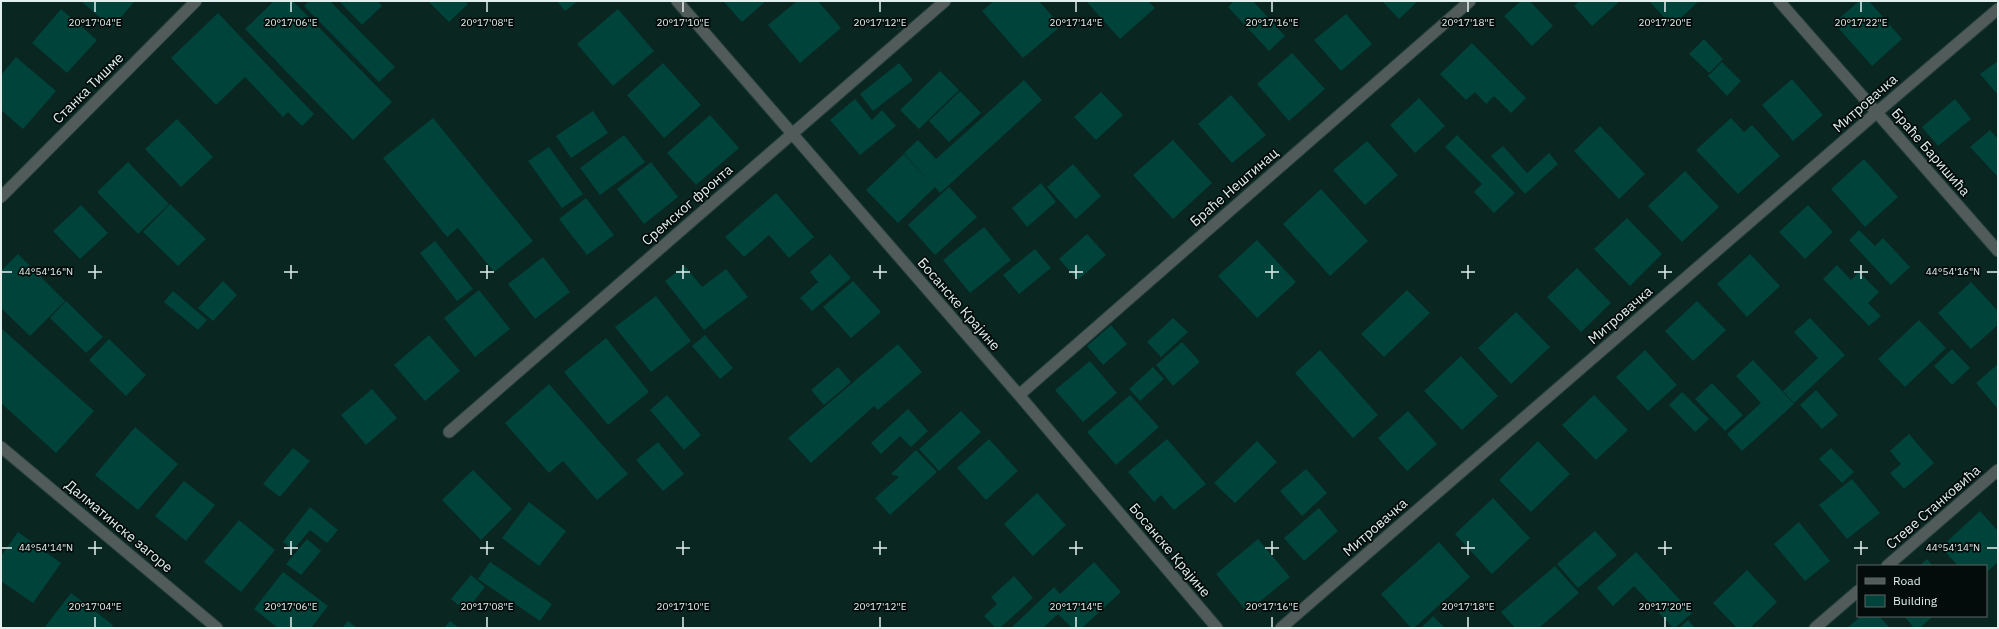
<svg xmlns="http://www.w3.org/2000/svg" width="1999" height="629" viewBox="0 0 1999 629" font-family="'IBM Plex Sans',sans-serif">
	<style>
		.building { fill: #00433a }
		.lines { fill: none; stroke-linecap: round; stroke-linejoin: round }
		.minor-casing { stroke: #28423e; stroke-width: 13 }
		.tertiary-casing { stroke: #28423e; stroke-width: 13 }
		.minor { stroke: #515c5a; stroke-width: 11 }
		.tertiary { stroke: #515c5a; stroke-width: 11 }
		.ticks { fill: none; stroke: #e1f0ed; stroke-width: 1.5 }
		.labels { text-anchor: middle; stroke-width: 3.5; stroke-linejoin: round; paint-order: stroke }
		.street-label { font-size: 14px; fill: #e1f0ed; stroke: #030c0a }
		.ticks-label { font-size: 10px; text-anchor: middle; fill: #e1f0ed; stroke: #030c0a; stroke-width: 3.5; stroke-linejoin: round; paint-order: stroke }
	</style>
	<rect width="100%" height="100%" fill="#0a2621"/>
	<path class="building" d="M81 1H135L112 28Z
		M274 1H293L392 102 353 140 245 29Z
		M309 1H330L395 67 379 82 304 6Z
		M339 1H378L382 6 362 25Z
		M428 1H465L468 4 449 22Z
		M557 1H578L565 11Z
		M723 1H766L742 22Z
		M797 1H818L841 28 800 63 768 25Z
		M994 1H1039L1061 26 1023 58 982 11Z
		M1086 1H1148L1155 8 1120 39Z
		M1234 1H1253L1285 36 1269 51 1228 7Z
		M1382 1H1418L1399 19Z
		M1521 1H1530L1553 26 1532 46 1504 16Z
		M1579 1H1620L1592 26 1574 6Z
		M1649 1H1699L1672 26Z
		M1859 1H1869L1902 39 1872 66 1834 23Z
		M61 9 97 40 67 73 32 43Z
		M618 9 654 51 613 86 577 44Z
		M218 13 314 114 302 126 288 112 283 117 245 77 216 105 171 58Z
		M1346 14 1372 44 1341 71 1314 40Z
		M1704 39 1723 59 1709 73 1689 54Z
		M1472 43 1526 98 1511 113 1494 96 1486 104 1475 92 1466 100 1440 74Z
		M1292 53 1325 89 1289 121 1257 84Z
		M16 57 56 91 23 129 1 110V75Z
		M1998 61V95L1980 74Z
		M1722 62 1741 81 1727 96 1708 76Z
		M663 63 701 105 664 138 627 95Z
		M899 63 913 80 873 111 860 94Z
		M940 71 959 90 919 129 900 110Z
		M1792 79 1823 115 1793 141 1762 105Z
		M1024 80 1042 100 940 193 935 187 898 223 866 190 904 154 931 184 904 153 918 140 936 159Z
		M960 91 981 113 949 142 929 121Z
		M1101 92 1123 115 1096 140 1074 117Z
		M1231 95 1266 135 1232 163 1198 124Z
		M1419 98 1445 126 1415 153 1390 125Z
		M855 99 872 120 882 110 896 126 860 155 830 120Z
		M1955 99 1971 119 1938 146 1922 127Z
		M593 111 608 133 571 158 556 136Z
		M710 115 739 148 696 185 667 153Z
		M433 118 533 241 494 272 458 228 447 237 383 158Z
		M1731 118 1744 132 1752 125 1780 156 1738 194 1696 150Z
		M177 119 213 157 181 187 145 149Z
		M1600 126 1645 174 1619 199 1574 151Z
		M1990 130 1998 139V177L1970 147Z
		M624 135 645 162 600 195 580 168Z
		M1457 135 1515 193 1494 213 1474 192 1482 184 1445 147Z
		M1173 140 1212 183 1173 219 1133 175Z
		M1367 141 1398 175 1365 205 1333 170Z
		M1503 146 1527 173 1549 153 1558 164 1525 194 1491 156Z
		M549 147 583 194 562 208 528 161Z
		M1864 159 1898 197 1865 227 1831 189Z
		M128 162 169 204 138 234 97 192Z
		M651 162 678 197 644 224 617 189Z
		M1073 164 1101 196 1076 219 1047 187Z
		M1685 171 1719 207 1682 242 1648 206Z
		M1041 183 1056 202 1027 227 1012 208Z
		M949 187 977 217 935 255 908 225Z
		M1321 189 1368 241 1330 276 1283 224Z
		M776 193 814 237 789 258 769 235 744 257 725 237Z
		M586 198 614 235 587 255 559 219Z
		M170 204 206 239 178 266 143 232Z
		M81 205 108 233 80 259 53 231Z
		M1808 205 1833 232 1805 259 1779 232Z
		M1627 218 1662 254 1630 286 1594 249Z
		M984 227 1011 260 970 293 943 260Z
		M1859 230 1875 246 1883 238 1910 267 1891 285 1849 240Z
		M1087 234 1106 255 1078 280 1059 259Z
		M1257 240 1296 282 1257 318 1218 276Z
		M435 241 473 289 457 301 420 253Z
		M1035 249 1051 268 1019 294 1003 275Z
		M18 254 65 301 30 336 1 308V271Z
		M830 254 851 278 812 311 800 298 818 282 810 272Z
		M1750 254 1780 286 1747 317 1717 284Z
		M543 257 570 292 535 319 508 284Z
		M1837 265 1851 280 1859 272 1879 292 1868 303 1881 316 1869 326 1823 279Z
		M685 266 702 287 726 269 748 297 704 330 665 281Z
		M1577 268 1611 303 1581 332 1547 297Z
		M223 281 237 295 213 321 198 308Z
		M853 281 881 312 851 338 823 307Z
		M1971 282 1998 311V325L1971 349 1938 313Z
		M479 290 510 329 475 357 444 318Z
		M1407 290 1430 313 1384 357 1361 334Z
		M173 291 207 320 198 330 164 302Z
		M656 296 691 341 651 372 615 327Z
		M66 301 103 337 86 353 50 318Z
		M1697 301 1726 330 1693 361 1665 331Z
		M1516 312 1550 347 1511 384 1478 348Z
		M1173 318 1188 332 1161 357 1147 342Z
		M1810 318 1845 355 1794 403 1783 391 1818 358 1794 332Z
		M1919 320 1946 348 1905 387 1878 359Z
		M1111 325 1127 344 1103 365 1087 346Z
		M1 328 94 411 56 453 1 403Z
		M429 335 460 371 425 401 394 365Z
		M705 335 733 368 720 379 692 346Z
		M606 338 649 392 608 425 564 372Z
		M109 339 146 375 126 396 89 360Z
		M1182 342 1200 362 1173 386 1156 365Z
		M898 344 922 372 878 410 874 406 811 463 788 438Z
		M1952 349 1970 368 1952 385 1934 366Z
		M1320 350 1378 415 1353 438 1295 373Z
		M1645 350 1677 385 1648 411 1616 377Z
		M1461 356 1498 396 1462 430 1424 391Z
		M1753 360 1794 404 1742 451 1727 434 1761 403 1736 376Z
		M1090 361 1117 393 1083 422 1055 390Z
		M1998 364V409L1976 383Z
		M838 367 851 382 824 405 811 390Z
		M1153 367 1164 379 1140 401 1129 389Z
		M1712 383 1743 415 1725 431 1695 399Z
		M549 384 628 474 597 500 563 461 549 473 505 423Z
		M372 389 397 418 366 445 341 415Z
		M1816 390 1838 415 1822 429 1800 405Z
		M1682 392 1709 419 1695 432 1669 405Z
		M667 395 701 435 684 450 650 410Z
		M1130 395 1159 427 1116 465 1087 432Z
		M1594 395 1628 430 1596 460 1562 425Z
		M908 409 928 431 911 447 900 436 881 454 871 443Z
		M961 411 981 432 939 471 919 449Z
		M1408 411 1437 444 1407 471 1378 438Z
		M135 427 178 464 138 510 95 475Z
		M1909 434 1934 463 1904 489 1890 473 1901 464 1890 451Z
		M989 439 1018 471 986 500 957 468Z
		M1167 439 1206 484 1174 510 1161 495 1154 502 1128 472Z
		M1257 441 1277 462 1235 503 1214 483Z
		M1538 441 1570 474 1531 512 1499 480Z
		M658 442 684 474 663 491 636 460Z
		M293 448 310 461 280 497 263 484Z
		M1831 448 1854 472 1842 483 1819 459Z
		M916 450 937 472 890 515 875 498 899 477 891 474Z
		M1306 469 1327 493 1302 516 1280 491Z
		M473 470 512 509 481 540 442 500Z
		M1852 479 1880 513 1847 539 1819 505Z
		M184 481 215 505 186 541 155 516Z
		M1037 493 1066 525 1033 556 1004 524Z
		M1493 498 1530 538 1492 574 1455 534Z
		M529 502 566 531 539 566 502 538Z
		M310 507 338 530 327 543 310 530 293 550 283 542Z
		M1319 508 1338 531 1304 561 1284 538Z
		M1980 511 1998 531V562L1986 573V566H1958L1941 547Z
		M239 520 275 550 241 592 204 562Z
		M1799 522 1830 561 1805 581 1774 544Z
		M1595 531 1617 555 1578 588 1557 564Z
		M18 532 61 563 33 603 1 581V556Z
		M307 539 321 551 301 575 286 564Z
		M1258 539 1290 577 1247 612 1216 574Z
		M1439 542 1470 577 1414 628H1411L1381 594Z
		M1636 552 1692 613 1675 628H1673L1634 586 1613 606 1597 588Z
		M1927 559 1933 566H1919Z
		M490 562 552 604 540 621 478 579Z
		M1094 562 1121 592 1082 628H1072L1058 614 1043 628H1011L1054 587 1060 594Z
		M1555 566 1579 593 1539 628H1515L1501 612Z
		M1747 570 1777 602 1750 628H1737L1713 603Z
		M283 572 328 606 311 628H278L254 609Z
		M471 575 485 587 466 611 451 599Z
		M1014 576 1033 598 1000 628H996L984 616 997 604 991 597Z
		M71 593 113 625 111 628H44Z
		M1433 616 1445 628H1421Z
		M1861 616H1879L1890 628H1847Z
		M1904 616H1933L1920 628H1914Z
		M1688 620 1695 628H1679Z
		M348 621 357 628H342Z
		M450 621 459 628H444Z"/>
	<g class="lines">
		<defs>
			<path id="minor" d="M677 1 1019 395 1217 628
				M1779 1 1998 251
				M1019 395 1470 1
				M449 432 945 1
				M1 447 217 628
				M1887 566 1998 470
				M1281 628 1876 113 1998 9
				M1815 628 1858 591"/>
			<path id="tertiary" d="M1 197 196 1"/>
		</defs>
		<use href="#minor" class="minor-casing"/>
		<use href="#tertiary" class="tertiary-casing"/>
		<use href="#minor" class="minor"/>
		<use href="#tertiary" class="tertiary"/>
	</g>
	<path class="ticks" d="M95 2V12M291 2V12M487 2V12M683 2V12M880 2V12M1076 2V12M1272 2V12M1468 2V12M1665 2V12M1861 2V12M95 265V279M291 265V279M487 265V279M683 265V279M880 265V279M1076 265V279M1272 265V279M1468 265V279M1665 265V279M1861 265V279M2 272H12M88 272H102M284 272H298M480 272H494M676 272H690M873 272H887M1069 272H1083M1265 272H1279M1461 272H1475M1658 272H1672M1854 272H1868M1987 272H1997M95 541V555M291 541V555M487 541V555M683 541V555M880 541V555M1076 541V555M1272 541V555M1468 541V555M1665 541V555M1861 541V555M2 548H12M88 548H102M284 548H298M480 548H494M676 548H690M873 548H887M1069 548H1083M1265 548H1279M1461 548H1475M1658 548H1672M1854 548H1868M1987 548H1997M95 617V627M291 617V627M487 617V627M683 617V627M880 617V627M1076 617V627M1272 617V627M1468 617V627M1665 617V627"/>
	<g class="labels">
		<g class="street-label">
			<text transform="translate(88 88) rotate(-45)" y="5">Станка Тишме</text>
			<text transform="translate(1865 103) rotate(-41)" y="5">Митровачка</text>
			<text transform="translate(1931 152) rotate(49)" y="5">Браће Баришића</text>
			<text transform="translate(1234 187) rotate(-41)" y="5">Браће Нештинац</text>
			<text transform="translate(687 205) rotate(-41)" y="5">Сремског фронта</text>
			<text transform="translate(959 304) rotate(49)" y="5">Босанске Крајине</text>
			<text transform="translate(1620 315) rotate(-41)" y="5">Митровачка</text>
			<text transform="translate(1933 507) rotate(-41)" y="5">Стеве Станковића</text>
			<text transform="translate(119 526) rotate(40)" y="5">Далматинске загоре</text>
			<text transform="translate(1375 527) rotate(-41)" y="5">Митровачка</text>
			<text transform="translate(1170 550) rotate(50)" y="5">Босанске Крајине</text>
		</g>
	</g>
	<g class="ticks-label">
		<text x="95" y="26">20°17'04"E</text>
		<text x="291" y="26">20°17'06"E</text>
		<text x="487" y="26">20°17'08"E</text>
		<text x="683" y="26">20°17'10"E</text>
		<text x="880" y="26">20°17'12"E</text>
		<text x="1076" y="26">20°17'14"E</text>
		<text x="1272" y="26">20°17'16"E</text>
		<text x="1468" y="26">20°17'18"E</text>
		<text x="1665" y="26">20°17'20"E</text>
		<text x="1861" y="26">20°17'22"E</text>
		<text x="46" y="275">44°54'16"N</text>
		<text x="1953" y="275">44°54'16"N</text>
		<text x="46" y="551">44°54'14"N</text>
		<text x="1953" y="551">44°54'14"N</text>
		<text x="95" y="610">20°17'04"E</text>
		<text x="291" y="610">20°17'06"E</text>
		<text x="487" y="610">20°17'08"E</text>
		<text x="683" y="610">20°17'10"E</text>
		<text x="880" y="610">20°17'12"E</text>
		<text x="1076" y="610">20°17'14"E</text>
		<text x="1272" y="610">20°17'16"E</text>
		<text x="1468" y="610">20°17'18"E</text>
		<text x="1665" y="610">20°17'20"E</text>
	</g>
	<rect width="1999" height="629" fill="none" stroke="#e1f0ed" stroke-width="4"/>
	<rect x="1857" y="565" width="130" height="52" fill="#030c0a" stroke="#5c6765"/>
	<rect x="1865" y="578" width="20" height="6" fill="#515c5a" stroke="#5c6765"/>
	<text x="1893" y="585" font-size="12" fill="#e1f0ed">Road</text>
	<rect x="1865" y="595" width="20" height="12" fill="#00433a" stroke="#5c6765"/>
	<text x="1893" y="605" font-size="12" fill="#e1f0ed">Building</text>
</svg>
